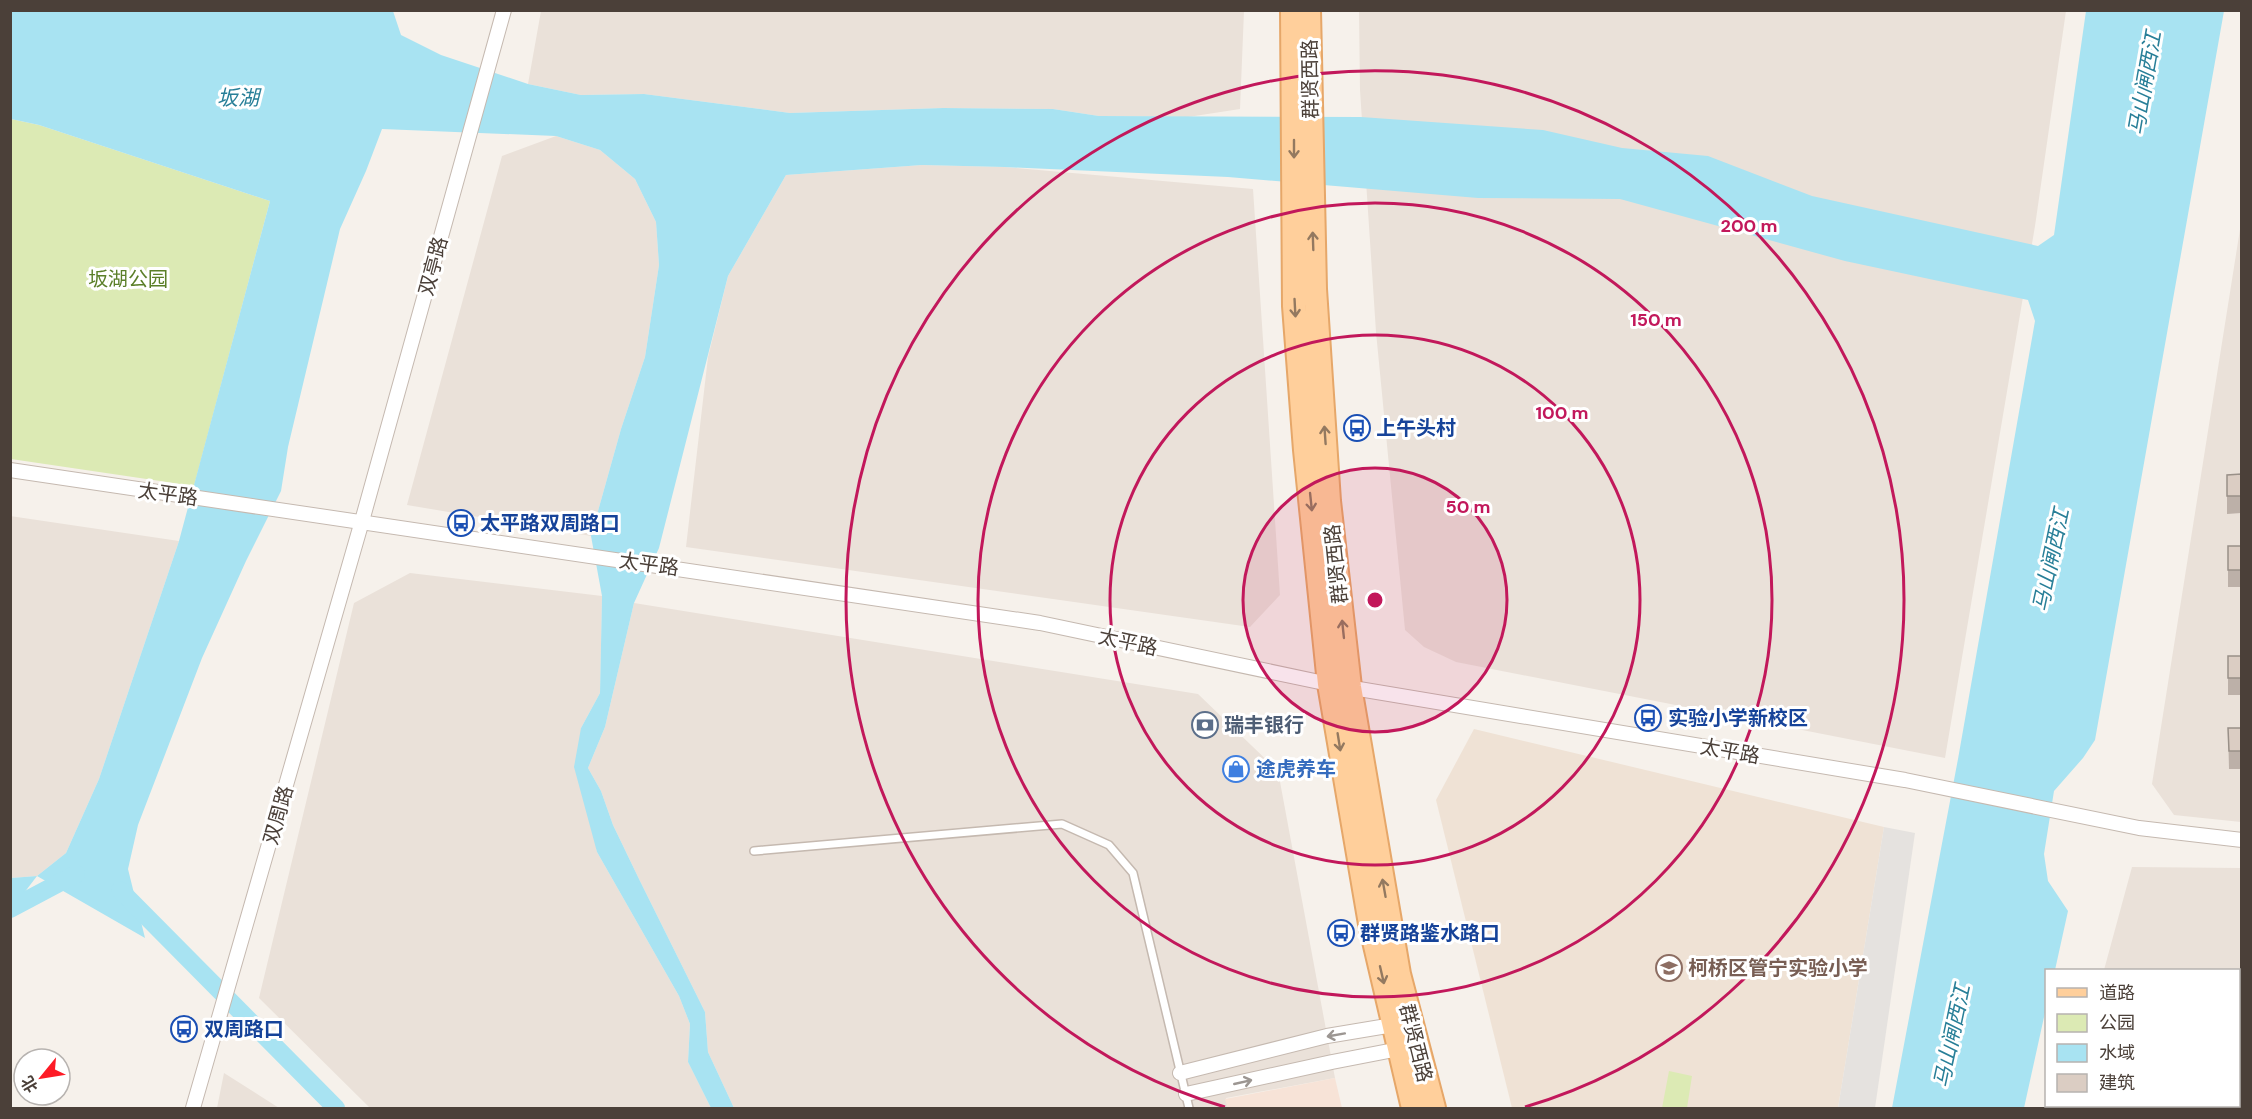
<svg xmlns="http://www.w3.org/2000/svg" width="2252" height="1119" viewBox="0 0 2252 1119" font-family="'DM Sans','Noto Sans SC',sans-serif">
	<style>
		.residential { fill: #eae1d9 }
		.commercial { fill: #f7e3d7 }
		.education { fill: #efe2d5 }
		.green { fill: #dceab4 }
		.parking { fill: #e5e2df }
		.water { fill: #a8e3f2 }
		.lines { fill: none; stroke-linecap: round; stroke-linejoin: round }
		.canal { stroke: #a8e3f2; stroke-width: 18 }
		.lane-casing { stroke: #c5b9b0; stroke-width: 10 }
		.street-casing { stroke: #c5b9b0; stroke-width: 16 }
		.primary-casing { stroke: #e6a769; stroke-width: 26 }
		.lane { stroke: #fff; stroke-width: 7 }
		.street { stroke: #fff; stroke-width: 14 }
		.primary { stroke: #ffcf9b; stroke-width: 22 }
		.wall { fill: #bcb0a8 }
		.building { fill: #dbcdc3; stroke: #999088; stroke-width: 1.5 }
		.oneway { stroke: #937960 }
		.oneway2 { stroke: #9c9692 }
		.ring { fill: none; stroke: #c2185b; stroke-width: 3 }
		.labels { text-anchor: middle; stroke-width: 6; stroke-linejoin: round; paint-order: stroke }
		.street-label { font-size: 20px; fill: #4b4039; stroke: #fff }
		.park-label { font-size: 20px; fill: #5b7f29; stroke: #fff }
		.transit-label { font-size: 20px; font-weight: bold; fill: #164399; stroke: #fff; text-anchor: start }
		.service-label { font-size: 20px; font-weight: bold; fill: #4e5e75; stroke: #fff; text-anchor: start }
		.shop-label { font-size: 20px; font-weight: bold; fill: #366cbe; stroke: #fff; text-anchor: start }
		.education-label { font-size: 20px; font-weight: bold; fill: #785e54; stroke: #fff; text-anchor: start }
		.water-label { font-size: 21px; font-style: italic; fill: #287f98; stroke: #fff }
		.centre { fill: #c2185b; stroke: #fff; stroke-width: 3 }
		.ring-label { font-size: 18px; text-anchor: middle; font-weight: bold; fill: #c2185b; stroke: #fff; stroke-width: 6; stroke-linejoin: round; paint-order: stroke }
	</style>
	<rect width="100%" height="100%" fill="#f6f1eb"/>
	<path class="residential" d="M541 11H1244L1240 109 1188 117 1099 116 1053 109 943 108 790 113 644 94 581 95 528 84Z
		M1359 11H2066L2035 226 1945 758 1456 662 1424 647 1405 630 1376 332 1360 90Z
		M556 136 600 150 635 179 656 222 659 265 645 357 621 429 591 536 407 505 502 156Z
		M922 165 1004 167 1253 189 1280 595 1250 627 686 547 708 357 728 276 786 175Z
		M2241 223V822L2174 815 2152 784Z
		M10 516 179 541 99 779 66 853 37 876 11 878Z
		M410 573 602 596 600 693 581 728 597 852 679 996 690 1024 688 1062 711 1108H370L259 998 354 603Z
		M634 603 1198 694 1278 771 1335 1078 1226 1098 1228 1108H734L708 1052 705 1012 639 879 613 825 601 791 588 768 605 727Z
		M2132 867 2241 868V1108H2068L2069 1106H2238V970H2104Z
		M224 1073 279 1108H217Z"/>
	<path class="commercial" d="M1335 1078 1342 1108H1228L1225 1099Z"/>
	<path class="education" d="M1474 729 1884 827 1838 1108H1512L1436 800Z"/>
	<path class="green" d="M11 119 39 125 270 201 194 486 11 459Z
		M1669 1071 1692 1076 1687 1108H1662Z"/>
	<path class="parking" d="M1884 827 1915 833 1875 1108H1838Z"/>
	<path class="water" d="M11 11H393L401 35 441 55 528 84 581 95 644 94 790 113 943 108 1053 109 1099 116 1361 117 1543 130 1622 148 1708 156 1812 196 2038 246 2054 235 2086 11H2224L2095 740 2083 758 2054 791 2044 854 2048 881 2068 911 2055 970H2046V1008L2024 1108H1892L1958 759 2035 321 2028 300 1845 261 1620 199 1478 198 1228 177 1004 167 922 165 786 175 728 276 659 548 634 603 605 727 588 768 601 791 613 825 639 879 705 1012 708 1052 734 1108H711L688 1062 690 1024 679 996 597 852 574 767 581 728 600 693 602 596 591 536 621 429 645 357 659 265 656 222 635 179 600 150 556 136 382 129 366 171 340 229 288 447 281 491 246 561 202 658 138 825 128 869 145 938 37 876 11 910V878L37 876 66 853 99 779 179 541 270 201 39 125 11 119Z"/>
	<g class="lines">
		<path class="canal" d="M120 890 336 1108
			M10 909 76 874"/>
		<defs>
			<path id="lane" d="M754 851 1062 824 1109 845 1133 873 1189 1108"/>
			<path id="street" d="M10 470 1040 623 1329 684 1905 780 2139 828 2242 840
				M1180 1073 1327 1036 1393 1025
				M1186 1094 1332 1062 1399 1049
				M193 1108 362 521 504 10"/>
			<path id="primary" d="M1292 10 1294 306 1305 450 1329 684 1370 924 1413 1108
				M1309 10 1315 289 1329 501 1350 687 1399 974 1434 1108"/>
		</defs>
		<use href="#lane" class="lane-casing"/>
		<use href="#street" class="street-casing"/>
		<use href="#primary" class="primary-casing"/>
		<use href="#lane" class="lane"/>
		<use href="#street" class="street"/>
		<use href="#primary" class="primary"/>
	</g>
	<path class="wall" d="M2241 474V513L2227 514V475Z
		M2228 546H2241V587H2228Z
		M2228 656H2241V695H2228Z
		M2228 728H2241V769H2229Z"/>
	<path class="building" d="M2241 474V496H2227V475Z
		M2228 546H2241V570H2228Z
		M2228 656H2241V678H2228Z
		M2228 728H2241V751H2229Z"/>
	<defs><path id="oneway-shaft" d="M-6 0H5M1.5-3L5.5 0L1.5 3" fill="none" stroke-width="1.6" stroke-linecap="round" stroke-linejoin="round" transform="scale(1.5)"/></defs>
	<g class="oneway">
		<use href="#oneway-shaft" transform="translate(1294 149) rotate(90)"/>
		<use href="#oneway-shaft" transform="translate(1313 241) rotate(-92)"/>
		<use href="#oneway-shaft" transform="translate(1295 308) rotate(87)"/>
		<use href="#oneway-shaft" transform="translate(1325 435) rotate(-94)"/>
		<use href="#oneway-shaft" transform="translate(1311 502) rotate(84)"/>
		<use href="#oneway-shaft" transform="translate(1343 629) rotate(-96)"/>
		<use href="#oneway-shaft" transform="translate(1339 742) rotate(81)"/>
		<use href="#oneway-shaft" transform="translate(1384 888) rotate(-100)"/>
		<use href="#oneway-shaft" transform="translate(1382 975) rotate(77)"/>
	</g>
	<g class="oneway2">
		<use href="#oneway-shaft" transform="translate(1336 1035) rotate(170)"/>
		<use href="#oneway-shaft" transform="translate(1243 1082) rotate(-13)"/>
	</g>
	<circle cx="1375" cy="600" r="132" fill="#c2185b" fill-opacity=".12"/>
	<g class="ring">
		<circle cx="1375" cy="600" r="132"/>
		<circle cx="1375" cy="600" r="265"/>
		<circle cx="1375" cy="600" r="397"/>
		<path d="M1225 1107A529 529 0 1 1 1525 1107"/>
	</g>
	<defs>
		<symbol id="bus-ring" viewBox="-11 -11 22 22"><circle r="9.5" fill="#fff" stroke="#1a4fb4" stroke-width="1.5"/><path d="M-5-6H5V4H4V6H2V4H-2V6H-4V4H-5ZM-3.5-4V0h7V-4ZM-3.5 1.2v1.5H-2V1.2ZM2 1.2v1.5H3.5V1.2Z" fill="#1a4fb4"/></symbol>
		<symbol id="bank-ring" viewBox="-11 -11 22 22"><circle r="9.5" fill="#fff" stroke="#5c6f8a" stroke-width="1.5"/><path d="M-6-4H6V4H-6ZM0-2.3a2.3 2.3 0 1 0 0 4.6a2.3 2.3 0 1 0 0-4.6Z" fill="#5c6f8a"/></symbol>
		<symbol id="shop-ring" viewBox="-11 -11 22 22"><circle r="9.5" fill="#fff" stroke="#3f7fe0" stroke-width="1.5"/><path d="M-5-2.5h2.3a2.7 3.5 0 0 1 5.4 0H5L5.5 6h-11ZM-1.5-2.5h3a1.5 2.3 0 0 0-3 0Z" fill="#3f7fe0"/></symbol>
		<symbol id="school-ring" viewBox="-11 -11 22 22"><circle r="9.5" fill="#fff" stroke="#8d6e63" stroke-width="1.5"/><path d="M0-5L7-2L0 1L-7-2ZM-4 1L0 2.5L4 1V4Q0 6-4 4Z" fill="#8d6e63"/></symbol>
	</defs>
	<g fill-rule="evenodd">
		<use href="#bus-ring" x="1342" y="413" width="30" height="30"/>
		<use href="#bus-ring" x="446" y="508" width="30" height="30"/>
		<use href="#bus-ring" x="1633" y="703" width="30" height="30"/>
		<use href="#bank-ring" x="1190" y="710" width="30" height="30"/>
		<use href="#shop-ring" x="1221" y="754" width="30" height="30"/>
		<use href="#bus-ring" x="1326" y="918" width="30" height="30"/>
		<use href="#school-ring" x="1654" y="953" width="30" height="30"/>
		<use href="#bus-ring" x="169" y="1014" width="30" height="30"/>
	</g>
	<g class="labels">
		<g class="street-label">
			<text transform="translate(1310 79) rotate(-91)" y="7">群贤西路</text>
			<text transform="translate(433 266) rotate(-75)" y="7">双亭路</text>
			<text transform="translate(168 494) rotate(8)" y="7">太平路</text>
			<text transform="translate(649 564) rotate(8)" y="7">太平路</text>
			<text transform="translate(1336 564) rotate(-96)" y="7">群贤西路</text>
			<text transform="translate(1128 642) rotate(12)" y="7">太平路</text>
			<text transform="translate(1730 751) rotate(10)" y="7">太平路</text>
			<text transform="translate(278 815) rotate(-74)" y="7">双周路</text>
			<text transform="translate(1416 1043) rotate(76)" y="7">群贤西路</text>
		</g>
		<g class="park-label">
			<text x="128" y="286">坂湖公园</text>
		</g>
		<g class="transit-label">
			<text x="1376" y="435">上午头村</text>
			<text x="480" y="530">太平路双周路口</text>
			<text x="1668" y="725">实验小学新校区</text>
			<text x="1360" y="940">群贤路鉴水路口</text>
			<text x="204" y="1036">双周路口</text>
		</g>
		<g class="service-label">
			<text x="1224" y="732">瑞丰银行</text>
		</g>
		<g class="shop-label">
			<text x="1256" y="776">途虎养车</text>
		</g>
		<g class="education-label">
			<text x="1688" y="975">柯桥区管宁实验小学</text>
		</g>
		<g class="water-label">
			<text transform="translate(2145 83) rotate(-80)" y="7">马山闸西江</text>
			<text x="238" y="105">坂湖</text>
			<text transform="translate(2051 560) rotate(-78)" y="7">马山闸西江</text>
			<text transform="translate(1952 1036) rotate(-78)" y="7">马山闸西江</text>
		</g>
	</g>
	<circle cx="1375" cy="600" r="9" class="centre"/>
	<g class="ring-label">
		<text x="1749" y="232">200 m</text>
		<text x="1656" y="326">150 m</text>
		<text x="1562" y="419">100 m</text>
		<text x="1468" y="513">50 m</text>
	</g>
	<rect width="2252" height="1119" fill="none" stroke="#4b4039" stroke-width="24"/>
	<rect x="2045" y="969" width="195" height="138" fill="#ffffff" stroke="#b7b3b0" stroke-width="1.5"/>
	<rect x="2057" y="988" width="30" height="9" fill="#ffcf9b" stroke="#b7b3b0" stroke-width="1.5"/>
	<text x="2099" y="999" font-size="18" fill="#4b4039">道路</text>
	<rect x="2057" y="1014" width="30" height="18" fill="#dceab4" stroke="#b7b3b0" stroke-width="1.5"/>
	<text x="2099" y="1029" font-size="18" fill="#4b4039">公园</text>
	<rect x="2057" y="1044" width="30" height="18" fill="#a8e3f2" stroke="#b7b3b0" stroke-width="1.5"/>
	<text x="2099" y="1059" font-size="18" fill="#4b4039">水域</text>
	<rect x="2057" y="1074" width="30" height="18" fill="#dbcdc3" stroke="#b7b3b0" stroke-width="1.5"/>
	<text x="2099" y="1089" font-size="18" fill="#4b4039">建筑</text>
	<g transform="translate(42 1077) rotate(240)"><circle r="28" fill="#ffffff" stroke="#b7b3b0" stroke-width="1.5"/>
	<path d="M0-4.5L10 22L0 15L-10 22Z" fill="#fd1b26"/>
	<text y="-9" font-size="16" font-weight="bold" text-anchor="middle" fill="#4b4039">北</text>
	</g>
</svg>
